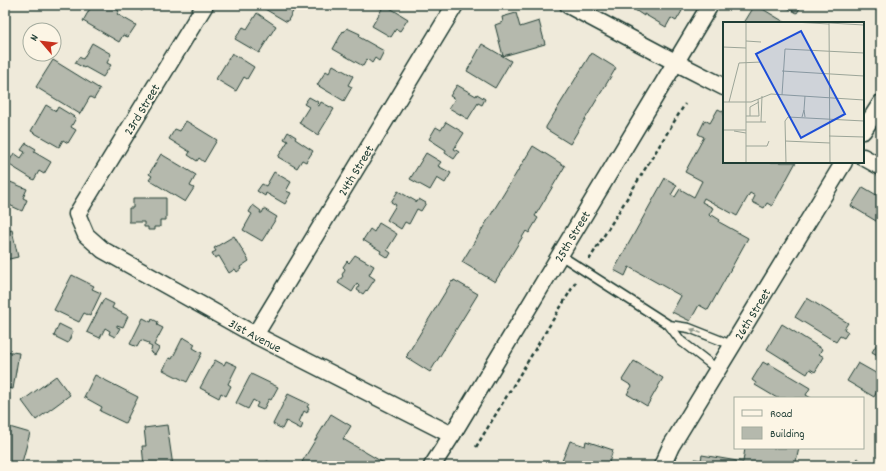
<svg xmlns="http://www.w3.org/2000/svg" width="886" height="471" viewBox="0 0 886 471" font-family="Dekko,sans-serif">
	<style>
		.building { fill: #b5b9ad; stroke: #1f3d34 }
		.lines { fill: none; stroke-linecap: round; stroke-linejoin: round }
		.service-casing { stroke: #1f3d34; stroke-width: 11 }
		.minor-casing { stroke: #1f3d34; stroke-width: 19 }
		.path { stroke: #1f3d34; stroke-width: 2.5; stroke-dasharray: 4 3; stroke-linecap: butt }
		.service { stroke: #fcf5e5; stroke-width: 8 }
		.minor { stroke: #fcf5e5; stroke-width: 16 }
		.oneway { fill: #8e998c }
		.labels { text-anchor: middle; stroke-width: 4; stroke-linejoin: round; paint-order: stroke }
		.street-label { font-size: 13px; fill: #1f3d34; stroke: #fcf5e5 }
		.inset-road { fill: none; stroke: #9ca598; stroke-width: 1 }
		.view { fill: #1d4ed8; fill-opacity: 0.15; stroke: #1d4ed8; stroke-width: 2 }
		.inset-edge { fill: none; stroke: #1f3d34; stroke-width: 2 }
	</style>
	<rect width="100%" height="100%" fill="#efeada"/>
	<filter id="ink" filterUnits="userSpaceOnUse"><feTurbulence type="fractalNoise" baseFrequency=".025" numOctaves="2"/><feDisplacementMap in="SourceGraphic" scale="8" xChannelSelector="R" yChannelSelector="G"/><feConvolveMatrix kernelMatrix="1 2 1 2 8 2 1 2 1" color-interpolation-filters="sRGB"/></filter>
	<g filter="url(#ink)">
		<path class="building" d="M92 5H109L119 11 117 14 136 25 128 37 123 35 119 42 83 21Z
			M133 5H146L142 11Z
			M258 5H292L291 6 295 8 287 22Z
			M379 5H389L391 6 390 8 408 19 400 31 396 29 391 37 372 26 382 9 378 7Z
			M634 5H680L678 8 682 11 676 21 671 18 666 27 644 14V16L635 10 637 6Z
			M755 5H756L786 23H744Z
			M782 5H802L797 13Z
			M868 5H881V12Z
			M257 13 276 26 259 53 235 39 243 27 247 29Z
			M516 13 520 27 539 21 545 44 503 56 495 25 503 22 502 17Z
			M347 28 360 34 359 37 384 51 379 61 375 58 372 63 367 59 363 66 333 49 343 31 344 32Z
			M92 43 111 54 107 63 111 65 103 77 85 67 84 68 75 63 79 57 83 59Z
			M482 44 511 61 495 88 467 71Z
			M232 53 254 67 247 79 244 77 236 91 216 79Z
			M592 53 616 68 570 144 546 129V127L590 55H591Z
			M53 60 100 89 94 99 90 97 80 114 36 87Z
			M333 65 353 76 348 85 352 87 344 101 317 85 326 71 329 73Z
			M457 85 476 96 477 94 485 99 482 105 478 103 468 119 449 108 455 99 450 96Z
			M309 97 318 102 317 105 319 106 321 102 334 109 318 135 299 123 309 107 304 104Z
			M46 105 56 111 58 107 76 118 71 127 76 130 68 143 63 140 59 147 31 131Z
			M718 109 724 112V162H796L772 206 767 203 764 208 752 202 755 196 750 193 737 216 704 198 702 202 713 208 709 215 711 217 712 215 720 220 719 222 748 238 708 310 699 305 690 321 672 312 681 296 629 267 625 276 614 270 665 178 677 185 671 195 675 197 680 189 694 197 702 181 685 172 704 137 698 134 705 120 710 123Z
			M186 121 217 140 204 162 199 158 197 161 188 155 190 152 169 139 175 129 180 131Z
			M446 122 464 133 454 149 459 152 454 159 445 153 446 150 429 139 436 127 441 130Z
			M288 132 296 137 295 139 313 151 306 162 302 160 297 168 278 157 288 141 284 139Z
			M26 143 36 149 34 152 51 162 44 174 39 171 34 180 8 164 14 153 21 158 25 152 21 150Z
			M533 146 565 166 535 216 538 218 529 233 526 231 495 282 462 262Z
			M426 153 441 162 438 166 451 173 445 183 437 178 430 190 410 179Z
			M161 154 196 175 190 186 194 188 185 202 149 180 152 176 149 174Z
			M274 172 291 182 286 191 291 193 285 204 266 193 265 196 257 191 262 184 266 186Z
			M8 181 27 189 23 198 27 200 22 211 5 203V187Z
			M863 187 880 197 881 196V224L851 206Z
			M398 191 417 202 419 199 426 203 421 211 417 209 409 224 405 222 401 229 387 220 396 205 391 202Z
			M133 198H166V220H160V227H154V230H148V227H144V222H129V208H133Z
			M253 205 261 211 260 213H262L264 209 277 217 262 241 243 230 252 214 249 212Z
			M379 223 397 234 387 250 391 253 388 258 380 253 381 251 363 240 370 229 374 232Z
			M12 230 18 257 5 260V232Z
			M234 236 249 261 240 267 241 269 237 272 235 269 229 273 219 256 215 258 212 253 216 251 214 248Z
			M355 255 374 266 369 275 375 279 367 291 366 290 363 294 357 290 359 286 357 284 352 292 338 283 343 276 342 275 345 269 343 267 347 261 349 263Z
			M72 275 94 286 92 289 101 293 90 316 84 313 79 322 54 310Z
			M454 280 478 294 430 372 406 357 408 355H407L452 281 453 282Z
			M807 298 848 323 844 329 848 332 844 338 840 336 836 342 795 317Z
			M104 299 114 304 112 308 128 316 123 327 117 325V327L120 328 115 337 109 334 110 331 105 328 100 338 87 332Z
			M143 318 151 322 152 319 158 322 157 325 163 328 154 345 159 348 155 355 150 352 152 347 148 345 149 343 141 340 137 347 130 344Z
			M59 324 73 331 68 343 54 336Z
			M782 324 822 349 819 354 824 357 815 372 810 369 807 374 767 349Z
			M183 337 195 344 193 348 202 353 187 382 163 370 169 358 172 359Z
			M881 337V357L872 352Z
			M5 351 19 353 13 389 5 388Z
			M215 360 224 365 226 361 237 366 228 384 231 386 226 396 221 393 219 398 200 388Z
			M634 361 663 378 647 406 627 394 632 386 622 380Z
			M763 362 768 365V363L810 388 806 395 811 398H777L755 385 756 383 752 380Z
			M858 363 881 376V384L874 397 847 381Z
			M251 374 278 387 271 400 269 399 263 410 256 407 258 403 253 400 248 409 236 403Z
			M95 375 138 397 125 423 100 411 102 407 84 397Z
			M56 376 70 395 36 420 22 401Z
			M288 394 309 404 307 407 309 408 307 413 304 411 299 422 303 424 301 429 286 421 282 429 273 424Z
			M331 414 351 426 343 439 389 466H328L326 465V466H309L302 462Z
			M167 425 173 466H144L142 446H146L144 428Z
			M6 426 30 433 21 466H5V431Z
			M570 441 585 446 586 441 613 450 608 466H560Z
			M745 448H799L795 466 789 465V466H694L695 459 701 460 702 455 743 462Z
			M857 458 866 464 865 466H852Z
			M267 461 277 466H264Z"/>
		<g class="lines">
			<defs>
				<path id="service" d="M560 255 669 325
					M717 369 681 341 669 325 689 328 732 345"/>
				<g id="minor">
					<path id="s1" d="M205 5 77 214 86 235 103 250 255 335 452 435"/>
					<path d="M568 5 675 62 724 87"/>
					<path d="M863 131 881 103"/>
					<path d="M863 157 881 167"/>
					<path id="s2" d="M255 335 455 5"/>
					<path id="s3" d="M432 466 452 435 710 5"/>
					<path id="s4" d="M662 466 671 446 844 162"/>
				</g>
			</defs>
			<use href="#service" class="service-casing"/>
			<use href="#minor" class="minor-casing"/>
			<path class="path" d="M589 260 685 104
				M476 447 577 280"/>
			<use href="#service" class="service"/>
			<use href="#minor" class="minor"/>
		</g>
		<defs><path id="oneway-solid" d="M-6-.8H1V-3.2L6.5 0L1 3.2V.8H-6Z"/></defs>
		<use class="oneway" href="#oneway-solid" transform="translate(696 331) rotate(-159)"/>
	</g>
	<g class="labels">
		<g class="street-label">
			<text transform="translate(141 109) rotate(-59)" y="5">23rd Street</text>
			<text dy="5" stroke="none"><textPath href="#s2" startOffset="193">24th Street</textPath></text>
			<text dy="5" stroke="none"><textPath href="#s3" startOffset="269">25th Street</textPath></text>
			<text dy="5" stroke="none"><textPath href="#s4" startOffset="177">26th Street</textPath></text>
			<text dy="5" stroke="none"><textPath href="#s1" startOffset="465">31st Avenue</textPath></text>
		</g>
	</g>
	<g transform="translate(723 22)">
		<rect width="141" height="141" fill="#efeada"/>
		<path class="inset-road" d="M23 0V141M70 0 106 2M106 0 107 141M106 1 141 3M23 19 38 20M0 25 23 26M59 49 141 54M59 73 62 27 141 31M0 80H28L48 72 141 78M6 80 16 41 38 40M81 88 82 74M23 94H36L35 77M27 94V85L36 80M79 95 81 88 82 95M23 100H43M38 100 39 74M0 108H23M11 109 23 111M106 114 141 115M62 119 107 121M23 124H44L46 119M63 141 62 99 65 95 141 99"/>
		<path class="view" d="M78 9 122 92 78 116 33 32Z"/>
		<rect width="141" height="141" class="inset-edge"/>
	</g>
	<rect width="886" height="471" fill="none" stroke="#fcf5e5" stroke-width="20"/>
	<rect x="10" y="10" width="866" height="451" fill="none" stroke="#1f3d34" stroke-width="1.5" filter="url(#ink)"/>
	<rect x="734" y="397" width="130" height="52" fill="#fcf5e5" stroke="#a4ab9e"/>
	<rect x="742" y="410" width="20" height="6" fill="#fcf5e5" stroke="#a4ab9e"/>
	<text x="770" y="417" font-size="12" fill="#1f3d34">Road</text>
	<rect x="742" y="427" width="20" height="12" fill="#b5b9ad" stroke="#a4ab9e"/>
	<text x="770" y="437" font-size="12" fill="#1f3d34">Building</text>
	<g transform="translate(42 42) rotate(298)"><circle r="19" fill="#fcf5e5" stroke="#a4ab9e"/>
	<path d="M0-3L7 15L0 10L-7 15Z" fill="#c8321e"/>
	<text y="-6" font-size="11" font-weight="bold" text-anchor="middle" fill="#1f3d34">N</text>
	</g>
</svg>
